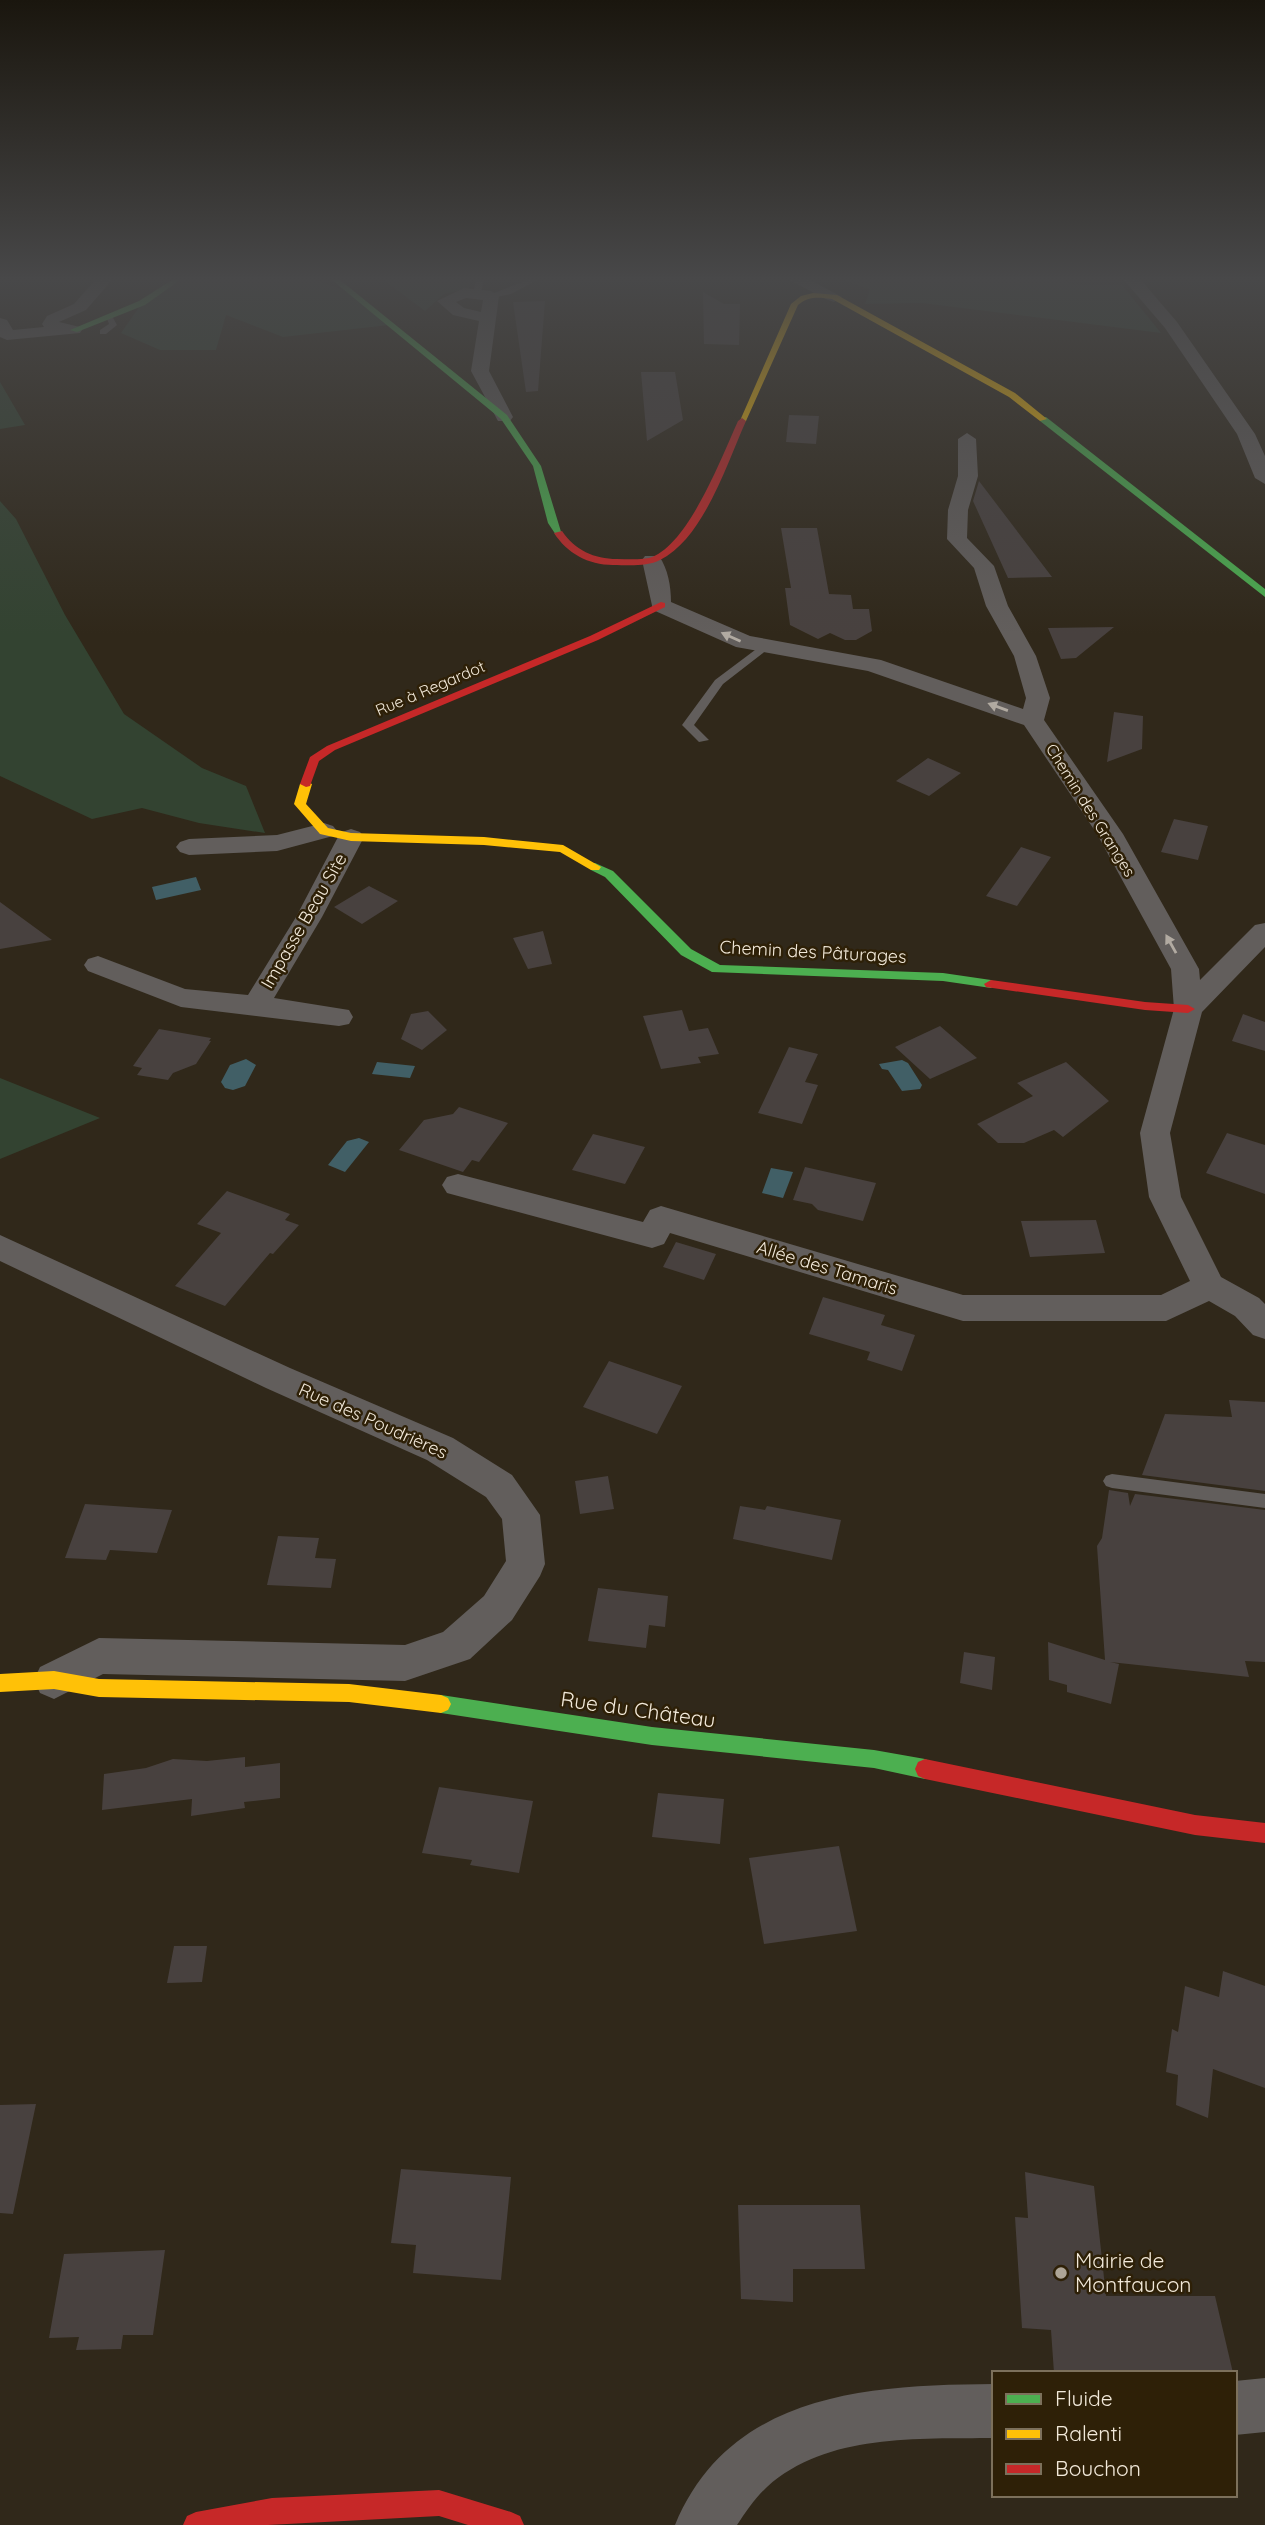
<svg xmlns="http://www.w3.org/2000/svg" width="1265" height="2525" viewBox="0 0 1265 2525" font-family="Quicksand,sans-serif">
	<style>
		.green { fill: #334331 }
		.water { fill: #415f66 }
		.building { fill: #48413f }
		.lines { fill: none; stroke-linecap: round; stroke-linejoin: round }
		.lane { fill: #625e5c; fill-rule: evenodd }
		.street { fill: #625e5c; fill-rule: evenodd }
		.fast { fill: #4caf50; fill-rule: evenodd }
		.slow { fill: #ffc107; fill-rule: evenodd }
		.jam { fill: #c62828; fill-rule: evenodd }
		.oneway { fill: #b1aaa1 }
		.poi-dot { fill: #aea597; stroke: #2e2007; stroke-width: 2.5 }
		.labels { text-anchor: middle; stroke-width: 5; stroke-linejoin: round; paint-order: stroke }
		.far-street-label { font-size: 16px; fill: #f2e9da; stroke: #2e2007 }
		.street-label { font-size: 18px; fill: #f2e9da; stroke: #2e2007 }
		.near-street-label { font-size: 21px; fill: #f2e9da; stroke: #2e2007 }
		.near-poi-label { font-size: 21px; fill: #f2e9da; stroke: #2e2007; text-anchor: start }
	</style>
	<rect width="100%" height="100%" fill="#30281a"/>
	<path class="green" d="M177 280H314L350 292 389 325 283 337 226 315 216 350H160L121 333 142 303Z
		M384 280H471L469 288 444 294 425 311Z
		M843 280H1063L1072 284 1122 285 1161 333 922 303 865 304 870 289Z
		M0 382 25 425 0 429Z
		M0 501 16 519 65 615 124 714 202 768 246 786 265 833 199 823 142 808 92 819 0 776Z
		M0 1078 100 1118 0 1159Z"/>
	<path class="water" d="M196 877 201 890 156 900 152 887Z
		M246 1059 256 1065 245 1086 233 1090 225 1088 221 1082 230 1065Z
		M902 1060 908 1063 922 1085 920 1089 902 1091 888 1070 882 1069 879 1064Z
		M377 1062 415 1066 410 1078 372 1074Z
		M359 1138 369 1142 345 1172 328 1165 347 1141Z
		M771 1168 793 1172 783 1198 762 1193Z"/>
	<path class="building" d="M703 292 724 304H740L739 345 704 344Z
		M545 301 538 391 526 392 513 302Z
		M641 372H675L683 420 647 441Z
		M789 415 819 416 816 444 786 442Z
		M979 481 1052 577 1008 578 973 501Z
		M781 528H817L829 594 851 595 853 609H869L872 631 856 640H845L830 633 818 639 790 625 785 588H791Z
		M1114 627 1076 658 1061 659 1048 628Z
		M1114 712 1143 716 1142 749 1107 762Z
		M928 758 961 773 929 796 896 781Z
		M1174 819 1208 826 1198 860 1161 852Z
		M1021 847 1051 857 1017 906 986 896Z
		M369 886 398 901 362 924 334 907Z
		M0 902 52 940 0 949Z
		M543 931 552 964 528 969 513 938Z
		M682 1010 689 1031 708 1028 719 1054 698 1057 701 1063 661 1069 643 1016Z
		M428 1011 447 1030 422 1050 401 1039 411 1014Z
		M1243 1014 1265 1022V1051L1232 1041Z
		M940 1026 977 1058 930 1079 895 1047Z
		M159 1029 211 1038 209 1041H211L196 1064 173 1073 168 1080 137 1075 142 1068 133 1066Z
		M789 1047 818 1054 805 1082 818 1085 802 1124 758 1113Z
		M1066 1062 1109 1101 1063 1137 1054 1130 1024 1143H998L977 1124 1033 1096 1017 1083Z
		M459 1107 508 1123 479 1162 472 1160 463 1172 399 1150 424 1120 453 1114Z
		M1227 1133 1265 1145V1194L1206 1173Z
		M593 1134 645 1147 625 1184 572 1170Z
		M805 1167 876 1183 863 1221 818 1210 812 1204 793 1200Z
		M227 1191 290 1214 285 1220 299 1225 273 1254 270 1253 225 1306 175 1286 221 1233 197 1224Z
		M1096 1220 1105 1253 1030 1257 1021 1221Z
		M676 1242 716 1254 704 1280 663 1267Z
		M823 1297 885 1315 881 1325 915 1335 902 1371 867 1360 870 1352 809 1334Z
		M609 1361 682 1386 657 1434 583 1407Z
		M1229 1400 1265 1402V1491L1142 1475 1165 1414 1232 1417Z
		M608 1476 614 1509 580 1514 575 1481Z
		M1109 1490 1128 1493 1130 1506 1135 1494 1265 1510V1662L1245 1661 1249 1677 1110 1662 1119 1664 1111 1704 1067 1692V1685L1049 1680 1048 1642 1105 1660 1097 1546 1102 1538Z
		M85 1504 172 1510 157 1553 110 1550 106 1560 65 1558Z
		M740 1506 765 1510 767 1506 841 1520 832 1560 733 1539Z
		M278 1536 319 1538 315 1558 336 1559 331 1588 267 1585Z
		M598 1588 668 1596 665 1627 649 1625 646 1648 588 1641Z
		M964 1652 995 1657 992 1690 960 1683Z
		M245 1757V1767L280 1763V1798L244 1802 245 1808 191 1816 192 1799 102 1810 104 1774 146 1768 173 1759 207 1761Z
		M439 1787 533 1801 519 1873 470 1865 472 1860 422 1853Z
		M658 1793 724 1799 720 1844 652 1837Z
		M839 1846 857 1931 764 1944 749 1858Z
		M174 1946H207L202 1982 167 1983Z
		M1223 1971 1265 1986V2088L1213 2069 1208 2118 1176 2105 1178 2075 1166 2072 1172 2029 1178 2032 1185 1986 1219 1997Z
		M36 2104 13 2214 0 2213V2105Z
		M401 2169 511 2177 501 2280 413 2273 416 2245 391 2243Z
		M1025 2172 1094 2186 1106 2296H1215L1233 2373H1054L1051 2330 1022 2328 1015 2217 1028 2218Z
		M738 2205H860L865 2269H793V2302L741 2299Z
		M165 2250 153 2335H123L121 2349 76 2350 79 2337 49 2338 64 2254Z"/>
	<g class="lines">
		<path class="lane" d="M476 280H484L481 293 477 295 473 293Z
			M527 280H537L511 294 491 298 487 296Z
			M106 316H112L117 325 106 334H100V330L109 324Z
			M763 644 772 646 723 684 694 725 709 740 699 742 682 725 715 680Z
			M1112 1474 1265 1494V1508L1112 1488 1106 1486 1103 1481 1106 1476Z"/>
		<path class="street" d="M95 280H112L86 310 59 322 80 327 82 330 80 333 7 340 0 337V318L7 320 13 330 44 327 42 324 47 316 74 304Z
			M789 280H810L842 297 834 302 828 300Z
			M1124 280H1141L1177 322 1255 434 1265 456V484L1255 478 1237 434 1165 328Z
			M464 288 491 291 499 296 489 371 513 417 510 421H498L471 371 479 321 453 315 437 301ZM466 298 483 300 481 312 464 308 456 302Z
			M967 433 976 439 978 476 968 510 967 538 994 566 1008 606 1036 656 1050 698 1044 720 1123 834 1199 969 1200 980 1255 925 1265 923V947L1202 1012 1170 1133 1181 1197 1221 1277 1259 1298 1265 1304V1339L1253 1335 1235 1316 1209 1301 1166 1321H963L670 1233 664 1244 652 1248 447 1193 442 1185 447 1177 458 1174 643 1222 650 1210 661 1206 963 1295H1161L1190 1281 1149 1197 1140 1133 1174 1009 1171 969 1097 834 1024 725 868 671 736 647 653 610 642 560 645 556H659C668 569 671 586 671 602L750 636 881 660 1023 709 1026 698 1014 656 986 606 974 568 947 539 948 510 958 476V439Z
			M324 823 333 826 337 831 333 836 277 851 189 855 180 852 176 847 180 842 189 839 277 835Z
			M351 829 360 832 364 837 322 917 274 998 349 1010 353 1017 349 1024 339 1026 181 1007 88 971 84 965 88 959 98 956 185 989 248 995 296 917 338 837 342 832Z
			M0 1235 290 1368 453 1438 512 1475 540 1515 545 1564 540 1576 512 1620 470 1659 405 1681 103 1674 54 1699 40 1693 34 1680 40 1667 99 1638 405 1645 443 1632 484 1596 506 1561 502 1519 486 1497 427 1460 266 1388 0 1261Z
			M1265 2378V2432L1235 2435V2381Z
			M994 2384V2438C918 2439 827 2433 767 2487 755 2498 746 2512 737 2525H675C730 2392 870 2385 994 2384Z"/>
		<path class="fast" d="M172 280H180L145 305 77 332 70 330 139 301Z
			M332 280H340L507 415 541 466 562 535H556L548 523 533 466 501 419Z
			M1040 417H1046L1265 589V597L1040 421Z
			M595 863 613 871 691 949 720 965 943 973 991 980 998 984 991 988 943 981 712 972 681 955 605 877 591 870V864Z
			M441 1695 652 1727 874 1750 925 1759 932 1762 935 1769 932 1776 925 1779 874 1768 652 1745 441 1713 434 1710 431 1704 434 1698Z"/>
		<path class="slow" d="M813 293 837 295 1015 393 1047 419 1040 421 1009 397 832 299C819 297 808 296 798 305L746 421 739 423 791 304 801 296Z
			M306 781 312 784 306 804 328 828 351 833 484 837 563 845 601 867 599 870H591L560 852 484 845 351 841 320 834 294 804 300 784Z
			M54 1671 99 1679 349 1684 441 1695 448 1698 451 1704 448 1710 441 1713 349 1702 99 1697 54 1689 0 1692V1674Z"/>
		<path class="jam" d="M742 418 746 421C727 463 704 538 660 560 647 567 627 565 613 565 588 565 567 553 554 533L562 531C575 550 594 559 617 559 627 559 639 560 649 558 688 547 722 456 738 421Z
			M661 602 665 603V607L598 640 335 750 319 761 310 786 306 787 300 784 310 757 327 746 590 636Z
			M991 980 1145 1002 1188 1005 1195 1009 1188 1013 1145 1010 986 987 984 984Z
			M925 1759 1195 1815 1265 1823V1843L1195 1835 925 1779 918 1776 915 1769 918 1762Z
			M439 2490 511 2512 520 2516 524 2525H468L439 2516 268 2525H183L187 2516 196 2512 272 2498Z"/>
	</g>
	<defs><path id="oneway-solid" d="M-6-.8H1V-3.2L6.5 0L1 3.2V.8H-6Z" transform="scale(1.75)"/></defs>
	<g class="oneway">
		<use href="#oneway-solid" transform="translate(731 637) rotate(-156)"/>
		<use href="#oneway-solid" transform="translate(998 707) rotate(-160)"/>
		<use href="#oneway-solid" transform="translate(1171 944) rotate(-119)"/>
	</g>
	<linearGradient id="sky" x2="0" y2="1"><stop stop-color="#1a160e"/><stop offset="0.44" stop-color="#484849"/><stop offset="1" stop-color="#484849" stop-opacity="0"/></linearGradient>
	<rect width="1265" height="634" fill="url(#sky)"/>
	<circle class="poi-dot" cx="1061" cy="2273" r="7"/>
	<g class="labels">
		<g class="far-street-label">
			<text transform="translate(430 688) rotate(-23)" y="6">Rue à Regardot</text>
			<text transform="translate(1091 810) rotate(58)" y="6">Chemin des Granges</text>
		</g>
		<g class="street-label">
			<text transform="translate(304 921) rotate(-60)" y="6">Impasse Beau Site</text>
			<text transform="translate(813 952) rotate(3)" y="6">Chemin des Pâturages</text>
			<text transform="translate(827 1268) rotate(17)" y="6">Allée des Tamaris</text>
			<text transform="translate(373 1421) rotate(24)" y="6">Rue des Poudrières</text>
		</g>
		<g class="near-street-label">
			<text transform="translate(638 1710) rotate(8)" y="7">Rue du Château</text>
		</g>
		<g class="near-poi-label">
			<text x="1075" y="2268">Mairie de<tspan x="1075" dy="24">Montfaucon</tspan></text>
		</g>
	</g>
	<rect x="992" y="2371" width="245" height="126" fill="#2e2007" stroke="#7c705b" stroke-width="2"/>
	<rect x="1006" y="2394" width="35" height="10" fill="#4caf50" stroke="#7c705b" stroke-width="2"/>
	<text x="1055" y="2406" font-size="21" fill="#f2e9da">Fluide</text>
	<rect x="1006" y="2429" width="35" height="10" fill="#ffc107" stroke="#7c705b" stroke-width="2"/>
	<text x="1055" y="2441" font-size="21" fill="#f2e9da">Ralenti</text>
	<rect x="1006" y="2464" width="35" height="10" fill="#c62828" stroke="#7c705b" stroke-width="2"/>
	<text x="1055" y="2476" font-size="21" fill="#f2e9da">Bouchon</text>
</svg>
